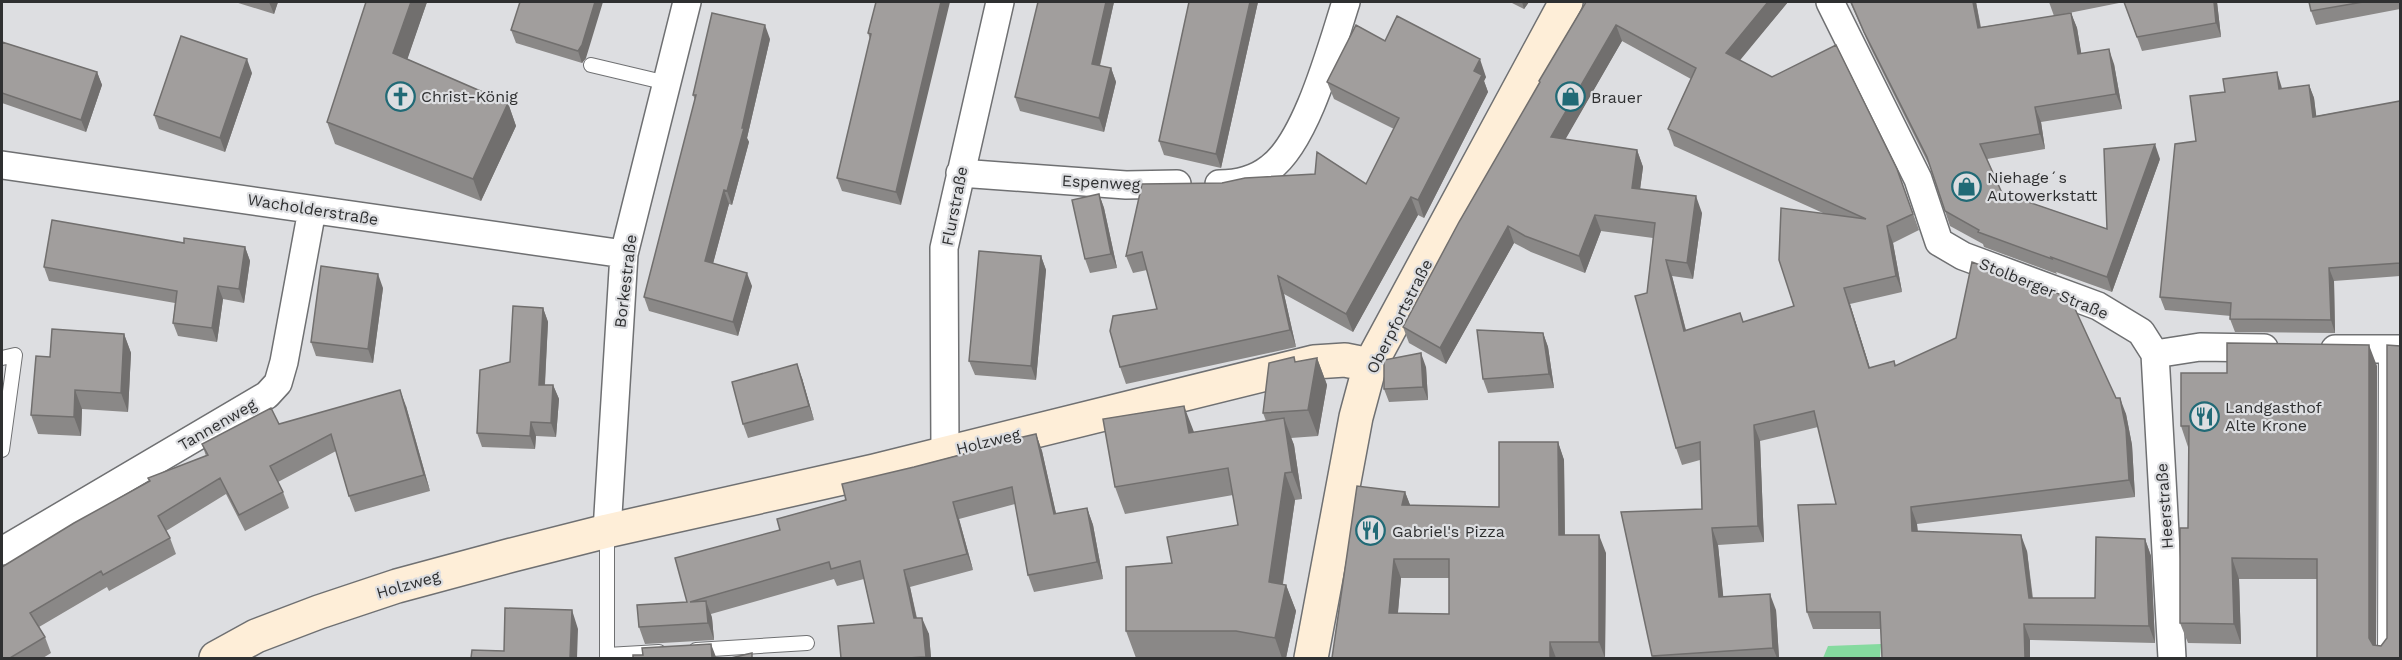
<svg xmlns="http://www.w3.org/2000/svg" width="2402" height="660" viewBox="0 0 2402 660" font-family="'Work Sans',sans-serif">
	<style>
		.green { fill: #85da9f }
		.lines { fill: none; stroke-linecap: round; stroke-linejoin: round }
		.lane-casing { stroke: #6f7072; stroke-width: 16 }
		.street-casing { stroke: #6f7072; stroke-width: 30 }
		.secondary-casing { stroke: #6f7072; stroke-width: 36 }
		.lane { stroke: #fff; stroke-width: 14 }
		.street { stroke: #fff; stroke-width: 27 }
		.secondary { stroke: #feeed8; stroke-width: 33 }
		.wall { fill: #8a8887; fill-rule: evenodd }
		.shaded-wall { fill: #716f6e }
		.building { fill: #a19e9d; stroke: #716f6e; stroke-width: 1.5; fill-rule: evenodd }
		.labels { text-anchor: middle; stroke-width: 4.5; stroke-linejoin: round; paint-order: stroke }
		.poi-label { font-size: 16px; fill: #2f3031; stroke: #dddee1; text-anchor: start }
		.street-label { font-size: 16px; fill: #2f3031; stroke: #dddee1 }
	</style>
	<rect width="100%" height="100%" fill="#dddee1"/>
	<path class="green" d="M1881 644 1880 658H1823L1828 646Z"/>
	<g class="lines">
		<defs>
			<path id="lane" d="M591 65 667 83
				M2 358 15 355 2 450
				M696 650 807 643
				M607 655 659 652
				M607 658V532
				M2385 658 2386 349"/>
			<path id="street" d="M1830 2 1918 179 1939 242 1963 256 2098 306 2141 332 2155 354 2172 658
				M2 165 624 254
				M960 173 1126 185 1177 184
				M1219 184C1238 184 1255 180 1270 168 1307 141 1332 45 1346 2
				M2335 349H2400
				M2155 354 2200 347 2264 348
				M945 451 944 248 1000 2
				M607 531 624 254 687 2
				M2 551 267 395 278 383 284 362 312 210"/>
			<path id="secondary" d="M216 658 256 636 319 612 397 586 512 555 607 531 874 471 1314 362 1345 360 1370 365
				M1311 658 1356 417 1370 365 1566 2"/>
		</defs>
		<use href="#lane" class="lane-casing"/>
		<use href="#street" class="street-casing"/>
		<use href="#secondary" class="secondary-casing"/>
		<use href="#lane" class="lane"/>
		<use href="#street" class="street"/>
		<use href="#secondary" class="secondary"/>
	</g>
	<path class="wall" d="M235 2H278L274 14Z
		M427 2 407 59 508 103 516 126 481 201 335 144 327 122Z
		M520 2 586 58 582 63 516 43 511 30Z
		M876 2 901 205 842 191 837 178 870 39 868 33Z
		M1038 2H1114L1100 66 1111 68 1116 82 1104 132 1020 111 1015 97Z
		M1189 2H1258L1221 168 1164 155 1159 141Z
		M1510 2H1529L1524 9Z
		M1586 2H1788L1739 60 1897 169 1919 230 1893 243 1902 292 1850 304 1870 368 1894 361 1896 366 2116 398 2126 414 2132 445 2135 497 1917 524 1918 531 2027 551 2033 598H2095L2145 539 2151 556 2155 643 2030 640 1880 629H1813L1807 612 1836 504 1818 427 1760 441 1764 542 1718 545 1723 596 1776 610 1779 658H1653L1652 656 1702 509 1700 460 1682 465 1676 448 1647 293 1653 238 1601 231 1585 273 1531 252 1514 243 1446 364 1409 343 1403 327 1540 84 1539 81ZM1622 41 1691 79 1668 129 1674 146 1823 213 1794 306 1743 322 1686 330 1672 276 1693 279 1702 213 1640 189 1643 167 1637 150 1565 139Z
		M1850 2H1976L1981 27 2054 16 2049 2H2217L2221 37 2142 51 2124 2 2064 14 2071 13 2077 28 2081 53 2114 64 2122 109 2041 122 2045 149 1987 159 2002 193 2107 229 2160 159 2112 292 2056 272 2057 274 1984 247 1983 244 1950 226 1931 169 1870 47Z
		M2309 2H2400V9L2316 25 2311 11Z
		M770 39 747 138 749 142 732 205 729 204 713 263 752 286 738 336 649 311 644 297 695 100 693 95Z
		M1385 41 1486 77 1484 81 1488 92 1424 218 1418 215 1353 332 1284 294 1296 347 1126 384 1120 367 1157 309 1147 270 1133 273 1126 256 1366 184 1394 129 1334 99 1327 82Z
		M2 42 97 72 102 85 86 132 2 103Z
		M252 73 225 152 159 129 154 115Z
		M2281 85 2282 89 2309 85 2314 98 2316 116 2400 101V276L2334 281 2335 333 2235 332 2230 319 2231 316 2165 310 2160 297Z
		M1099 194 1104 208 1117 268 1090 273 1085 259Z
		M184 243 245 247 250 261 244 303 223 299 217 342 178 336 173 323 175 303 49 281 44 267Z
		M1041 256 1046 270 1036 380 975 375 969 361Z
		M383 288 373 363 316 356 311 342Z
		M543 308 548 322 545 385H553L559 399 556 437 536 436 535 449 482 447 477 433 510 362Z
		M1543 333 1548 347 1554 388 1488 393 1483 379Z
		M124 334 131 353 128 412 82 409 81 436 38 434 31 415 50 357Z
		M1317 358 1327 385 1318 436 1291 438 1294 445 1302 499 1295 500 1283 584 1286 585 1296 611 1286 658H1252L1245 657 1136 658 1126 631 1172 563 1238 525 1233 495 1125 514 1115 487 1194 432 1266 421 1263 413 1296 362Z
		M2377 366 2376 645 2381 646 2387 638 2400 658H2317V579H2239L2241 644 2188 643 2180 623 2188 528V447L2181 426 2227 373Z
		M1426 367 1428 400 1389 402 1384 389Z
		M802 378 814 420 748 438 743 424Z
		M406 406 430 491 355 512 349 496 336 451 278 482 283 492 289 508 245 531 226 494 166 531 170 538 176 554 109 591 107 587 39 627 45 637 51 653 43 658H2V567L206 456 202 444 279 424Z
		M1036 434 1042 451 1056 514 1087 508 1093 525 1103 579 1034 592 1028 575 1015 504 959 519 973 570 910 587 917 618 929 634 931 658H841L874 623 864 579 837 586 834 579 711 614 712 618 714 640 645 644 639 627 687 602 780 530 914 467Z
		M1558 442 1564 460 1565 535 1606 553 1605 658H1332L1405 492 1410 505 1499 507ZM1401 578H1449V614L1398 613Z"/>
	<path class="shaded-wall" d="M269 2H278L274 14Z
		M411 2H427L402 75 393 53Z
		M595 2H603L586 58 582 63 578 51Z
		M941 2H950L901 205 896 192Z
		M1106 2H1114L1097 77 1092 64Z
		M1250 2H1258L1221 168 1216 154Z
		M1522 2H1529L1524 9Z
		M1768 2H1788L1732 70 1726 53Z
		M1973 2H1976L1983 43 1978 28Z
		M2214 2H2217L2221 37 2216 23Z
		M2071 13 2077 28 2084 69 2078 54Z
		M765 25 770 39 747 138 749 142 732 205 727 191Z
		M1616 25 1622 41 1557 154 1551 137Z
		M2109 49 2114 64 2122 109 2116 94Z
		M247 59 252 73 225 152 220 138Z
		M1480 59 1486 77 1484 81 1488 92 1424 218 1418 200 1474 71Z
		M1111 68 1116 82 1104 132 1099 118Z
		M97 72 102 85 86 132 81 120Z
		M2277 72 2281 85 2284 102 2279 89Z
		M2309 85 2314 98 2318 129 2313 117Z
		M508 103 516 126 481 201 473 179Z
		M2035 107 2041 122 2045 149 2040 134Z
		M2155 144 2160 159 2112 292 2107 277Z
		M1637 150 1643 167 1638 205 1632 188Z
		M724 190 729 204 710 275 705 261Z
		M1099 194 1104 208 1117 268 1111 254Z
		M1696 196 1702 213 1693 279 1687 263Z
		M1411 197 1418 215 1353 332 1346 314Z
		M1595 215 1601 231 1585 273 1579 256Z
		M1508 226 1514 243 1446 364 1440 348Z
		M1887 226 1893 243 1902 292 1896 276Z
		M245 247 250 261 244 303 239 289Z
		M1041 256 1046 270 1036 380 1031 366Z
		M1666 260 1672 276 1690 347 1684 331Z
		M2329 268 2334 281 2335 333 2331 320Z
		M747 273 752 286 738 336 733 322Z
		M378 274 383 288 373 363 368 349Z
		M1278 276 1284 294 1296 347 1290 330Z
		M218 286 223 299 217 342 212 328Z
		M1844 288 1850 304 1875 385 1869 368Z
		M543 308 548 322 544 398 539 385Z
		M1543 333 1548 347 1554 388 1549 374Z
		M124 334 131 353 128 412 121 393Z
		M2369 345 2377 366 2376 658 2369 638Z
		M1421 353 1426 367 1428 400 1423 387Z
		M1317 358 1327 385 1318 436 1308 410Z
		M797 364 802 378 814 420 809 406Z
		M553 385 559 399 556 437 551 423Z
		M75 390 82 409 81 436 74 417Z
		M400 390 406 406 430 491 424 475Z
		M2120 398 2126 414 2132 445 2135 497 2129 480Z
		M1184 406 1194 432 1189 433Z
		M1284 418 1294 445 1302 499 1292 472Z
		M531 422 536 436 535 449 530 436Z
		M1754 425 1760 441 1764 542 1758 526Z
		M1036 434 1042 451 1060 531 1054 514Z
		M1558 442 1564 460 1565 553 1559 535Z
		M1285 473 1295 500 1279 608 1269 582Z
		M1405 492 1412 510 1402 505Z
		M953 502 959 519 973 570 967 554Z
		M1911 507 1917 524 1918 547 1912 531Z
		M1087 508 1093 525 1103 579 1097 562Z
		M1712 528 1718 545 1725 613 1719 597Z
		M1599 535 1606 553 1605 658 1599 642Z
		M2021 535 2027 551 2034 614 2029 598Z
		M2145 539 2151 556 2155 643 2149 626Z
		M2232 558 2239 579 2241 644 2234 624Z
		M1394 559 1401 578 1396 632 1389 613Z
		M904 570 910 587 920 635 914 618Z
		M1286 585 1296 611 1286 658H1282L1275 638Z
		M1770 594 1776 610 1779 658H1777L1773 648Z
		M706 601 712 618 714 640 708 623Z
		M572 610 578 629 577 658H570Z
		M922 618 929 634 931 658H927L926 657Z
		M2024 624 2030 640V658H2025Z
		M1550 642 1556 658H1550Z
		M711 644 716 657V658H712Z"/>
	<path class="building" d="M366 2H411L393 53 508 103 473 179 327 122Z
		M520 2H595L582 45 578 51 511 30Z
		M876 2H941L896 192 837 178 871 34 868 33Z
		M1038 2H1106L1092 64 1111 68 1099 118 1015 97Z
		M1189 2H1250L1216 154 1159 141Z
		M1586 2H1768L1726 53 1772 77 1836 45 1897 169 1913 214 1887 226 1896 276 1844 288 1869 368 1894 361 1895 366 1956 338 1972 262 2070 298 2116 398H2120L2126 429 2129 480 1911 507 1912 531 2021 535 2029 598H2095L2096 537 2145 539 2149 626 2024 624 2025 658H1882L1880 612H1807L1798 505 1836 504 1814 411 1754 425 1758 526 1712 528 1719 597 1770 594 1773 648 1652 656 1621 512 1702 509 1700 442 1676 448 1635 296 1647 293 1655 223 1595 215 1579 256 1525 236 1508 226 1440 348 1403 327 1459 222 1540 82 1539 81ZM1616 25 1696 68 1668 129 1866 219 1781 208 1779 260 1794 306 1743 322 1740 313 1684 331 1666 260 1687 263 1696 196 1632 188 1637 150 1551 137Z
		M1851 2H1973L1978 28 2071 13 2078 54 2109 49 2116 94 2035 107 2040 134 1980 144 2002 193 2107 229 2104 149 2155 144 2107 277 2051 257 2052 259 1978 232 1979 230 1945 211 1927 157 1864 32Z
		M2124 2H2214L2216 23 2137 37Z
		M2309 2H2363L2311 11Z
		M712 13 765 25 742 128H744L727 191 724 190 705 261 747 273 733 322 644 297 696 95H693Z
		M1397 16 1480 59 1474 71 1482 75 1418 200 1411 197 1346 314 1278 276 1290 330 1120 367 1110 331 1113 316 1157 309 1142 252 1126 256 1142 184 1222 183 1245 178 1315 174 1317 152 1366 184 1399 118 1327 82 1356 25 1385 41Z
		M181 36 247 59 220 138 154 115Z
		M2 42 97 72 81 120 2 93Z
		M2277 72 2279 89 2309 85 2313 117 2400 101V263L2329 268 2331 320 2230 319 2231 303 2160 297 2175 144 2196 141 2190 96 2225 92 2223 79Z
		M1099 194 1111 254 1085 259 1072 200Z
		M52 220 184 243V238L245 247 239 289 218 286 212 328 173 323 177 291 44 267Z
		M979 251 1041 256 1031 366 969 361Z
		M321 266 378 274 368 349 311 342Z
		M513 306 543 308 539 385H553L551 423 531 422 530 436 477 433 480 370 510 362Z
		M52 329 124 334 121 393 75 390 74 417 31 415 36 356 50 357Z
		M1477 330 1543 333 1549 374 1483 379Z
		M2227 343 2369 345V638L2373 645 2381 646 2387 638V345L2400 346V658H2317V559L2232 558 2234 624 2180 623V528H2188L2189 426H2181V373H2227Z
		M1421 353 1423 387 1384 389V360Z
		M1294 357 1295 362 1317 358 1308 410 1263 413 1269 363Z
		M797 364 809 406 743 424 732 382Z
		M400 390 424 475 349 496 331 434 270 466 283 492 239 515 220 478 158 516 170 538 103 575 101 571 30 613 45 637 10 658H2V567L74 523 150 481 148 478 208 455 202 444 271 408 279 424Z
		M1184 406 1189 433 1284 418 1292 472 1285 473 1269 582 1286 585 1275 638 1236 631H1126V567L1172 563 1167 537 1238 525 1228 468 1115 487 1103 419Z
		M1036 434 1054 514 1087 508 1097 562 1028 575 1012 487 953 502 967 554 904 570 914 618H922L926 657 907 658H841L838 626 874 623 860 561 831 569 829 562 690 602 706 601 708 623 639 627 637 605 687 602 675 558 780 530 777 519 846 500 842 484 914 467 983 449 982 446Z
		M1499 442H1558L1559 535H1599V642H1550V658H1332L1357 486 1405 492 1402 505 1499 507ZM1394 559H1449V614L1389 613Z
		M505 608 572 610 570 658H471L472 650 504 651Z
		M711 644 712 658H633V655H643L642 648Z
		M752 653V658H731Z"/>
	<defs>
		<symbol id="church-ring" viewBox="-11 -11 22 22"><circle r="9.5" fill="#dddee1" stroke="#216a76" stroke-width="1.5"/><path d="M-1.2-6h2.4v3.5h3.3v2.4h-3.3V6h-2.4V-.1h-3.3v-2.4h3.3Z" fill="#216a76"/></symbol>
		<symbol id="shop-ring" viewBox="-11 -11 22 22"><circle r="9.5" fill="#dddee1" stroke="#216a76" stroke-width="1.5"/><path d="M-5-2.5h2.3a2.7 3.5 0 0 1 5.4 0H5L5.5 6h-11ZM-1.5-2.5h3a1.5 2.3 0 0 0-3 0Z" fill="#216a76"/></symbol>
		<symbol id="restaurant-ring" viewBox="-11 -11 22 22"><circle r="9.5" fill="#dddee1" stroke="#216a76" stroke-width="1.5"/><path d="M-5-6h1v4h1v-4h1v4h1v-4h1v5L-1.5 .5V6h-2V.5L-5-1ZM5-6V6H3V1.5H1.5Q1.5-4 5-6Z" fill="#216a76"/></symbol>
	</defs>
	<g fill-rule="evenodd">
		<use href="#church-ring" x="384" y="80" width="33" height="33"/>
		<use href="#shop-ring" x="1554" y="80" width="33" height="33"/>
		<use href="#shop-ring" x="1950" y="170" width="33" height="33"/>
		<use href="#restaurant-ring" x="2188" y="400" width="33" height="33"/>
		<use href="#restaurant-ring" x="1354" y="514" width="33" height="33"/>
	</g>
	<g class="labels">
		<g class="poi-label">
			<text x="421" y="102">Christ-König</text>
			<text x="1591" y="103">Brauer</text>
			<text x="1987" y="183">Niehage´s<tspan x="1987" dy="18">Autowerkstatt</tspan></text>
			<text x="2225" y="413">Landgasthof<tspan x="2225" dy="18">Alte Krone</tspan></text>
			<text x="1392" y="537">Gabriel's Pizza</text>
		</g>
		<g class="street-label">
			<text transform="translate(1101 182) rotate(3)" y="6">Espenweg</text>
			<text transform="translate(954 206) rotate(-79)" y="6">Flurstraße</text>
			<text transform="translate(313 209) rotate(9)" y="6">Wacholderstraße</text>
			<text transform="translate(625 281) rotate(-83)" y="6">Borkestraße</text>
			<text transform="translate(2044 288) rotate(22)" y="6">Stolberger Straße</text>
			<text transform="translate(1399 316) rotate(-63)" y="6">Oberpfortstraße</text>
			<text transform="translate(217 424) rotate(-30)" y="6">Tannenweg</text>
			<text transform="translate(988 441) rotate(-14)" y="6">Holzweg</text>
			<text transform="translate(2164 506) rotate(-94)" y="6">Heerstraße</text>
			<text transform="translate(408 584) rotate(-16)" y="6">Holzweg</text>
		</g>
	</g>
	<rect width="2402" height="660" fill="none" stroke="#2f3031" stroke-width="6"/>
</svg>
